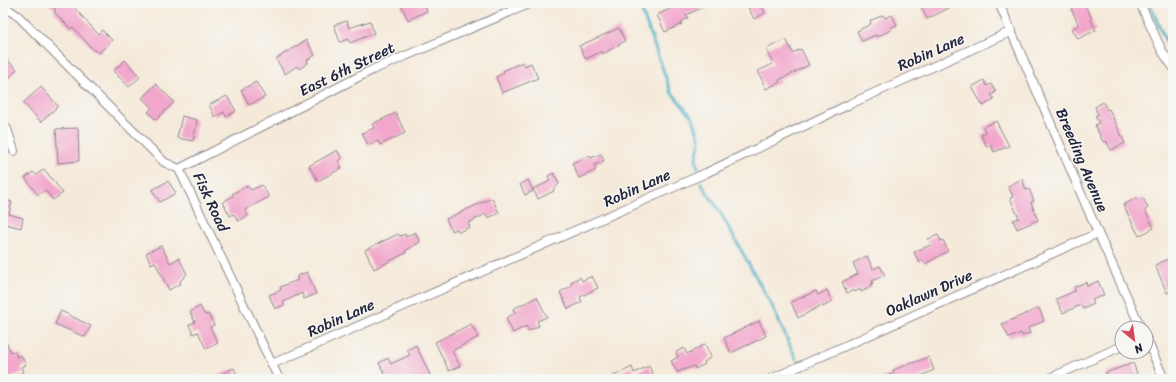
<svg xmlns="http://www.w3.org/2000/svg" width="1176" height="382" viewBox="0 0 1176 382" font-family="Sriracha,sans-serif">
	<style>
		.lines { fill: none; stroke-linecap: round; stroke-linejoin: round }
		.stream { stroke: #44adc4; stroke-width: 3 }
		.building { fill: #f2a6cb }
		.street-casing { stroke: #8c868a; stroke-width: 10 }
		.street { stroke: #fff; stroke-width: 8 }
		.labels { text-anchor: middle; stroke-width: 3; stroke-linejoin: round; paint-order: stroke }
		.street-label { font-size: 15px; fill: #22223b; stroke: #f6f6f2 }
	</style>
	<rect width="100%" height="100%" fill="#f6f6f2"/>
	<filter id="ink" filterUnits="userSpaceOnUse"><feTurbulence type="fractalNoise" baseFrequency=".025" numOctaves="2"/><feDisplacementMap in="SourceGraphic" scale="8" xChannelSelector="R" yChannelSelector="G"/><feConvolveMatrix kernelMatrix="1 2 1 2 8 2 1 2 1" color-interpolation-filters="sRGB"/></filter>
	<filter id="wash" filterUnits="userSpaceOnUse"><feTurbulence type="fractalNoise" baseFrequency=".012" numOctaves="4" result="noise"/><feDisplacementMap in="SourceGraphic" scale="16" xChannelSelector="R" yChannelSelector="G"/><feGaussianBlur stdDeviation="0.9" result="paint"/><feColorMatrix in="noise" values="0 0 0 0 0 0 0 0 0 0 0 0 0 0 0 0 0 1.4 0 .05"/><feComposite in="paint" operator="in"/></filter>
	<g filter="url(#wash)">
		<rect width="100%" height="100%" fill="#f5eada"/>
		<g class="lines">
			<path class="stream" d="M639 3 671 92 693 118 700 140 696 159 698 168
				M1149 3 1165 39 1173 52
				M701 183 720 212 772 306 796 359
				M803 374 806 379"/>
		</g>
		<g id="blocks">
			<path class="building" d="M46 3H70L98 34 102 30 112 40 99 53 95 50 94 51 73 27 71 29 54 12 56 10Z
				M400 3H424L427 11 408 20Z
				M670 3H712L686 15 688 18 681 22 682 24 665 32 657 15 672 8Z
				M746 3H760L765 13 754 19Z
				M919 3H959L927 19Z
				M1082 3H1084L1092 19 1091 20 1096 30 1078 39 1072 29 1079 25 1071 9Z
				M883 15 885 18 892 15 897 25 890 28 891 30 877 37 876 35 862 41 857 31 871 24 870 21Z
				M347 21 349 28 370 21 374 33 350 43 348 39 340 42 334 25Z
				M619 28 625 41 603 54 602 51 586 59 579 46Z
				M786 39 793 53 801 49 809 65 779 80 780 82 766 89 758 71 773 64 766 49Z
				M306 40 315 55 307 60 308 63 299 69 297 66 285 74 276 59Z
				M7 60 17 69 3 85V63Z
				M125 60 140 77 129 87 113 71Z
				M523 62 525 66 531 63 538 78 502 93 496 77 504 73 503 71Z
				M984 80 987 86 991 84 996 92 991 95 994 99 983 106 972 87Z
				M256 82 265 97 249 105 241 90Z
				M156 84 174 102 156 120 148 112 152 108 142 98Z
				M41 87 58 106 41 122 23 103Z
				M227 96 236 111 226 117 224 112 215 117 209 105Z
				M1103 102 1107 110 1109 109 1125 143 1111 150 1106 141 1103 142 1095 125 1099 123 1095 116 1098 115 1095 107Z
				M396 113 405 133 380 145 378 141 368 145 362 133 374 128 372 124Z
				M182 116 197 120 193 141 177 138Z
				M996 121 1009 146 994 152 991 145 987 147 981 135 986 133 983 127Z
				M78 128 79 161 58 163 56 129Z
				M337 150 342 159 338 161 342 168 318 181 309 166Z
				M601 154 604 161 594 165 596 170 579 178 572 163 590 155 591 158Z
				M44 169 63 193 53 200 45 190 38 195 25 178 33 172 36 175Z
				M554 173 559 184 553 190 554 191 538 199 533 189 550 181 548 176Z
				M1022 179 1026 190 1029 189 1034 201 1031 202 1038 220 1017 229 1013 220 1019 218 1010 198 1013 197 1008 186Z
				M528 180 533 191 525 195 520 184Z
				M168 181 176 193 160 202 152 190Z
				M262 185 269 197 245 210 248 216 238 221 234 214 230 216 223 202 233 196 232 194 247 186 251 190Z
				M492 198 499 213 488 218 486 214 468 223 470 227 459 232 457 229 452 231 446 219Z
				M1137 198 1139 200 1143 198 1148 208 1145 210 1154 228 1139 236 1123 205Z
				M3 199 12 202 9 214 23 218 21 228 6 224 5 227H3Z
				M415 232 420 242 405 251 406 253 374 269 365 250 398 234 400 236 405 234 406 237Z
				M938 235 941 241 943 240 948 251 925 264 923 260 919 262 914 252 931 245 928 239Z
				M161 246 170 263 179 258 187 274 180 281 181 283 169 290 155 262 151 264 146 253Z
				M867 256 873 269 880 266 885 275 872 281 873 283 870 285 871 287 861 292 860 289 855 292 854 290 847 293 842 282 858 274 853 263Z
				M1168 259 1173 270V290L1167 293 1155 265Z
				M307 272 316 294 304 299 302 293 283 302 284 305 275 309 269 295 281 290 280 287 298 280 297 276Z
				M592 276 598 288 580 297 582 302 568 309 560 292 572 286 571 282 580 277 582 281Z
				M1098 281 1104 295 1092 300 1094 304 1083 309 1081 305 1063 313 1056 299 1075 291 1074 287 1086 282 1087 286Z
				M827 290 832 302 823 307 822 305 798 318 791 302 816 291 818 295Z
				M537 297 547 317 537 321 539 326 529 331 526 326 513 333 506 318 515 313 513 309Z
				M200 306 205 315 208 314 214 325 210 327 218 343 206 349 198 332 193 334 189 325 195 322 190 312Z
				M1039 308 1044 321 1028 328 1030 333 1022 336 1021 333 1009 338 1002 324Z
				M61 311 91 326 85 337 55 324Z
				M759 321 766 336 731 353 724 338Z
				M471 324 478 337 452 351 460 366 449 371 435 342Z
				M3 336 11 352 14 351 17 357 21 355 26 365 21 367 23 372 7 379H3Z
				M705 344 711 357 704 362 705 364 695 369 694 366 677 372 671 361 678 357 676 352 684 348 687 354Z
				M416 345 431 377 427 379H387L379 363 388 358 391 364 410 355 407 350Z
				M929 357 934 370 914 379H879L894 373 893 370Z
				M1133 363 1139 379H1107L1105 373Z
				M649 366 655 379H607L632 367 634 373Z
				M234 368 238 377 233 379H211Z"/>
		</g>
	</g>
	<g filter="url(#ink)">
		<use href="#blocks" fill-opacity="0" stroke="#8c868a" stroke-width="1"/>
		<g class="lines">
			<defs>
				<path id="street" d="M999 3 1098 233 1141 328
					M1140 3 1162 51 1173 67
					M3 6 18 16 164 162 179 169 279 379
					M3 124 7 129 14 151
					M179 169 372 70 531 3
					M1146 338 1164 379
					M272 364 706 173 850 104 1012 31
					M67 379 68 378
					M771 379 1098 233
					M1048 379 1122 346"/>
			</defs>
			<use href="#street" class="street-casing"/>
			<use href="#street" class="street"/>
		</g>
	</g>
	<g class="labels">
		<g class="street-label">
			<text transform="translate(931 52) rotate(-24)" y="5">Robin Lane</text>
			<text transform="translate(347 69) rotate(-26)" y="5">East 6th Street</text>
			<text transform="translate(1082 160) rotate(67)" y="5">Breeding Avenue</text>
			<text transform="translate(637 188) rotate(-24)" y="5">Robin Lane</text>
			<text transform="translate(211 202) rotate(65)" y="5">Fisk Road</text>
			<text transform="translate(929 293) rotate(-24)" y="5">Oaklawn Drive</text>
			<text transform="translate(341 318) rotate(-24)" y="5">Robin Lane</text>
		</g>
	</g>
	<rect width="1176" height="382" fill="none" stroke="#f6f6f2" stroke-width="16"/>
	<g transform="translate(1134 340) rotate(151)"><circle r="19" fill="#f6f6f2" stroke="#a1a1a9"/>
	<path d="M0-3L7 15L0 10L-7 15Z" fill="#d1495b"/>
	<text y="-6" font-size="11" font-weight="bold" text-anchor="middle" fill="#22223b">N</text>
	</g>
</svg>
